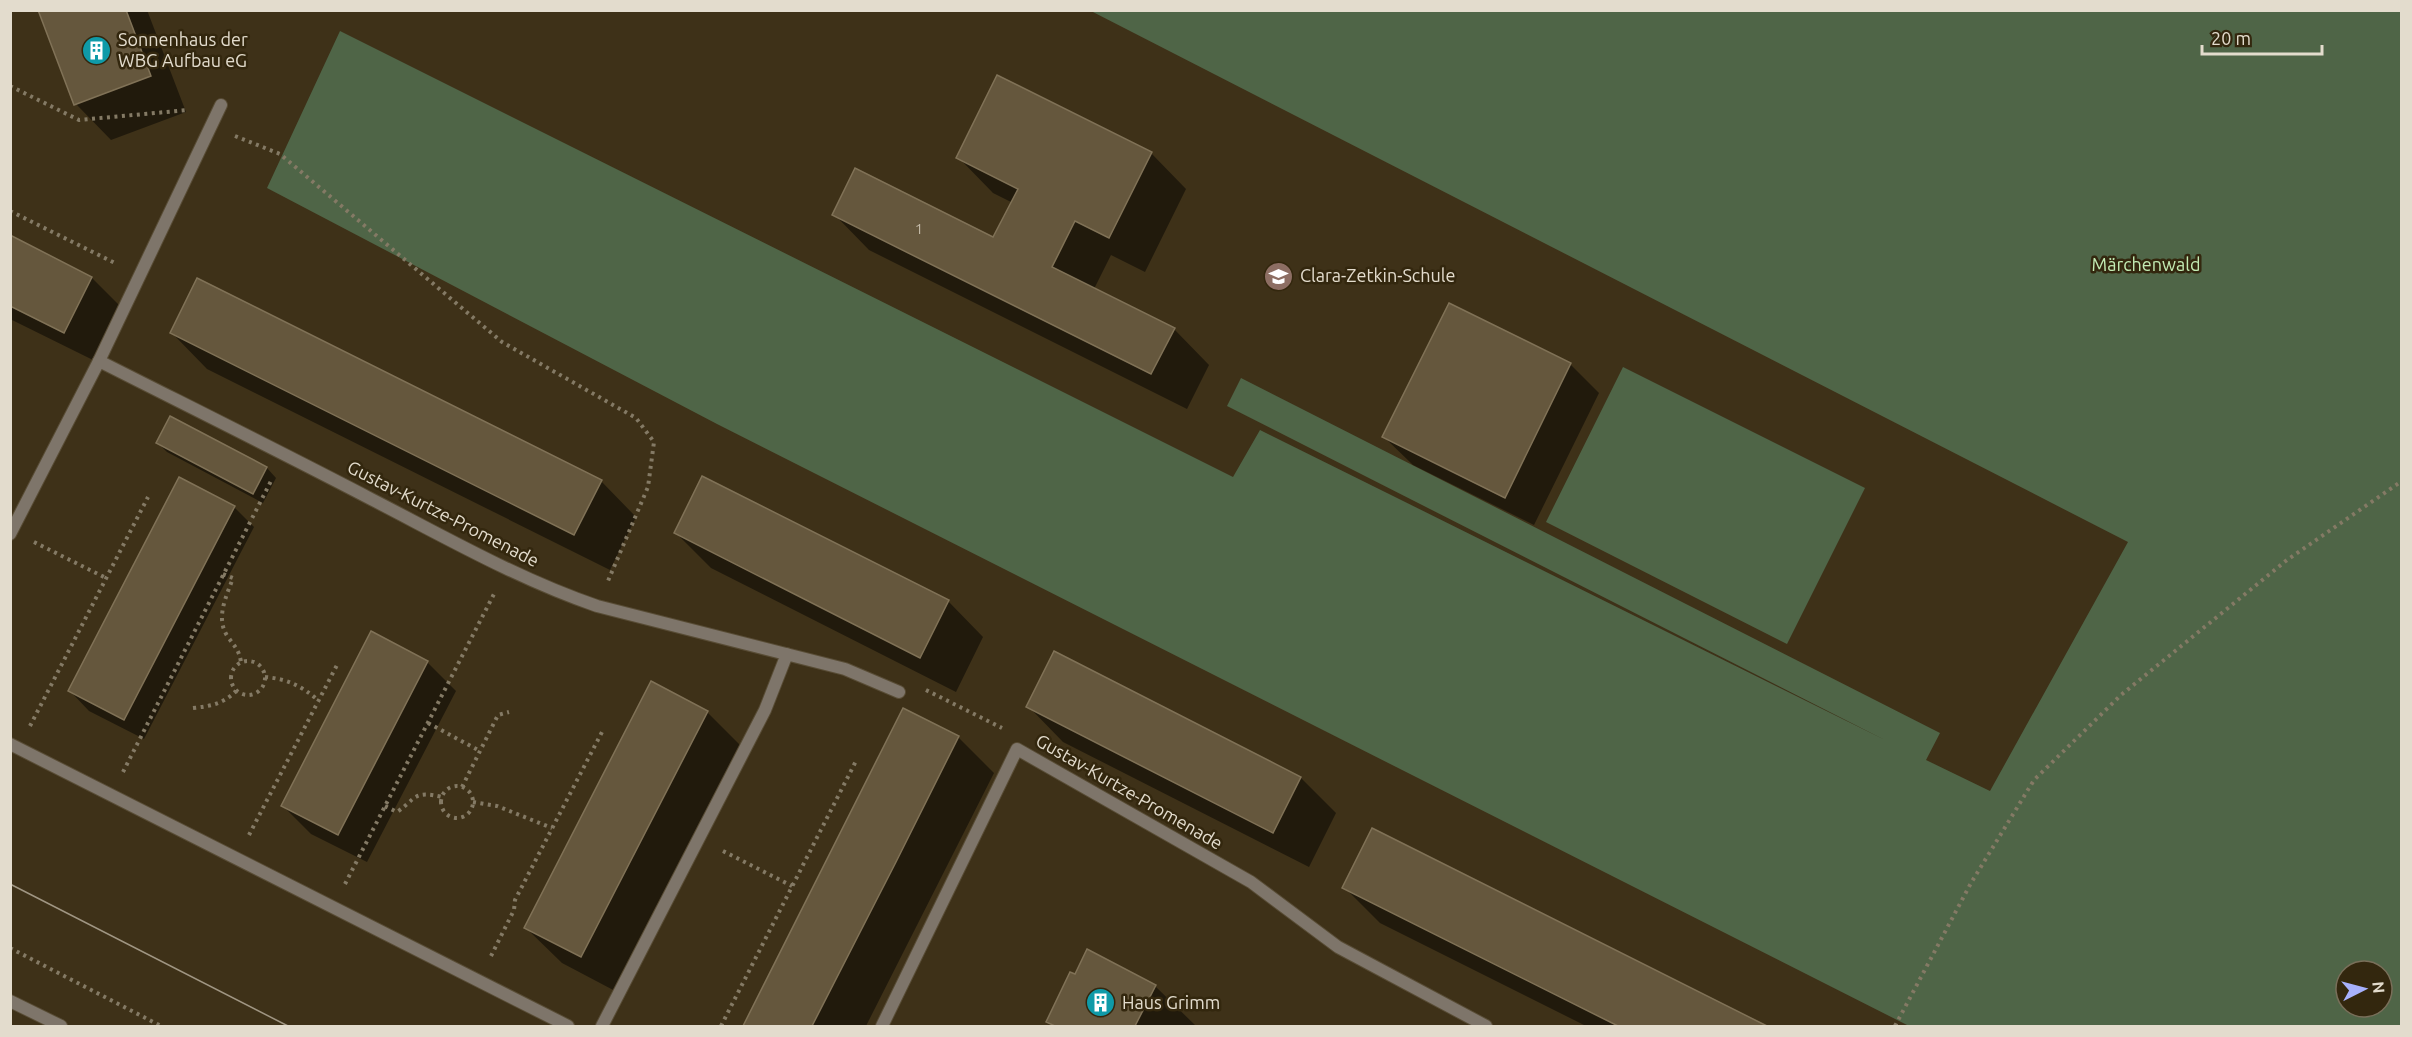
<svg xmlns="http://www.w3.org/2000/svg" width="2412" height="1037" viewBox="0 0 2412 1037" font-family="Ubuntu,sans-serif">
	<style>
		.green { fill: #4f6547; fill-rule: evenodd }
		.shadow { fill: #0007 }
		.building { fill: #65573d; stroke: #807257; stroke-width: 1.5 }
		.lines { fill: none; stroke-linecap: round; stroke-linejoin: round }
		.service-casing { stroke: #584c35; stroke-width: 14 }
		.minor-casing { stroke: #584c35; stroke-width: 14 }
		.path { stroke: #847a65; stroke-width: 4; stroke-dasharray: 3 4.5; stroke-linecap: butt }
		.service { stroke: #7e756a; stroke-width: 12 }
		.minor { stroke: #7e756a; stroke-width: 12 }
		.tram { stroke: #a09683; stroke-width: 1.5 }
		.labels { text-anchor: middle; stroke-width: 5; stroke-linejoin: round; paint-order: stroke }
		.number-label { font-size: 15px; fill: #c4bba9 }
		.poi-label { font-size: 18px; fill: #e3dccd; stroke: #33270e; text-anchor: start }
		.park-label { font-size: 18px; fill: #c3ecb4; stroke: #33270e }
		.street-label { font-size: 18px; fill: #e3dccd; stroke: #33270e }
	</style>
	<rect width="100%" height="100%" fill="#3e3118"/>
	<path class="green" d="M1091 11H2401V1026H1909L717 424 267 188 340 31 1233 477 1260 430 1885 740 1227 406 1241 378 1940 733 1926 760 1990 791 2128 542ZM2346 971H2382V1007H2346Z
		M1623 367 1865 488 1787 644 1546 522Z"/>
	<path class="shadow" d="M40 10H147L186 112 111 140 76 104Z
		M1151 153 1186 189 1145 272 1111 255 1094 289 1174 329 1209 365 1187 409 869 250 834 214 994 239 1013 203 993 193 958 157Z
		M10 237 92 278 120 306 93 360 10 319Z
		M1450 305 1570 364 1599 393 1534 525 1413 465 1384 437Z
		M172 333 601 481 636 517 610 570 207 369Z
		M158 443 267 468 276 478 263 503 167 452Z
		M234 507 254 527 144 739 89 711 70 691Z
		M676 533 948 601 983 637 956 692 711 568Z
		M427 662 456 691 367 862 311 834 283 806Z
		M1028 706 1301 778 1336 813 1309 867 1063 742Z
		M904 710 958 737 994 773 866 1026H744Z
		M707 712 743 748 617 992 562 963 526 928Z
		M1372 830 1764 1026H1586L1380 923 1344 887Z
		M1155 986 1196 1026H1053L1048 1021Z"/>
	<path class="building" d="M38 10H126L151 76 74 105Z
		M997 75 1152 152 1109 238 1075 221 1052 267 1175 328 1151 374 832 215 855 168 993 237 1018 189 956 158Z
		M10 235 92 277 64 333 10 306Z
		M197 278 602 480 574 535 170 333Z
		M1449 303 1571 363 1505 498 1382 437Z
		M170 416 267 467 253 494 156 443Z
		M702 476 949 600 920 658 674 533Z
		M179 477 235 506 124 720 68 691Z
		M371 631 428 661 338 835 281 806Z
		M1054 651 1301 777 1273 833 1026 707Z
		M651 681 708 711 581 957 524 928Z
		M903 708 959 736 896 862 812 1026H743Z
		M1372 828 1767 1026H1618L1342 888Z
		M1087 949 1156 985 1135 1026H1055L1046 1022 1070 972 1075 974Z"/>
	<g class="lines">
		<defs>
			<path id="service" d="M99 361 221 105"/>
			<path id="minor" d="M10 534 99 361C190 407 281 452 371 499 445 537 518 579 597 606L845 669 899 692
				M10 744 568 1026
				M10 1001 61 1026
				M602 1026 765 710 787 654
				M882 1026 1017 749 1251 882 1338 947 1486 1026"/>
		</defs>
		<use href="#service" class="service-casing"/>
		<use href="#minor" class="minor-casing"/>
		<path class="path" d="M10 86 79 120 188 110
			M235 136 280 154 502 342 636 418 654 442 648 487 608 581
			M10 211 115 263
			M34 542 106 578
			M223 574 233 578C226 597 215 619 228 637 235 647 239 650 241 662
			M231 678a17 17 0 1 1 34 0a17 17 0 1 1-34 0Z
			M265 677C288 679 301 686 318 700
			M926 690 1002 728
			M193 708C211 706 223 704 236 691
			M428 723 480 751
			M30 726 148 497
			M123 772 272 479
			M441 802a16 16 0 1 1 32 0a16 16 0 1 1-32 0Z
			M462 787 498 715 509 712
			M473 802 497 806 552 828
			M385 806 397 812C416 799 413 790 442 797
			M249 835 337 665
			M723 851 792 886
			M345 884 495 592
			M10 948 161 1026
			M491 956 514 910 515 900 602 732
			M721 1026 856 761
			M1895 1026 1971 883 2034 780 2121 695 2287 560 2402 481"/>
		<use href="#service" class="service"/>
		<use href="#minor" class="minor"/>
		<path class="tram" d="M10 884 288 1026"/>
	</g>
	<defs>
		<symbol id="building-disc" viewBox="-11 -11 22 22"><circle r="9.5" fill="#0f9aa8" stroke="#33270e"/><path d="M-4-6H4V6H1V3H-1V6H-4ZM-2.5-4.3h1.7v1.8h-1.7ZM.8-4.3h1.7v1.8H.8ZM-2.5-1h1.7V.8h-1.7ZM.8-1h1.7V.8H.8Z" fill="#fff"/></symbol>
		<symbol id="school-disc" viewBox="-11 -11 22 22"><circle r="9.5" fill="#8d6e63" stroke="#33270e"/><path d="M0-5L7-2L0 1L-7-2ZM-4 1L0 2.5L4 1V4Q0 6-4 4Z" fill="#fff"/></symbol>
	</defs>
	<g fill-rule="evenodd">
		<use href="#building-disc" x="80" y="34" width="33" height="33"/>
		<use href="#school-disc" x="1262" y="260" width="33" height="33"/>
		<use href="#building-disc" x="1084" y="986" width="33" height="33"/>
	</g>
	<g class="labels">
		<g class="number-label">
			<text x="919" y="234">1</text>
		</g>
		<g class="poi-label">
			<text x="118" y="46">Sonnenhaus der<tspan x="118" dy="21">WBG Aufbau eG</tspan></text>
			<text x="1300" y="282">Clara-Zetkin-Schule</text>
			<text x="1122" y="1009">Haus Grimm</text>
		</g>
		<g class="park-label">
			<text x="2146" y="271">Märchenwald</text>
		</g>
		<g class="street-label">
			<text transform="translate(443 514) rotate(27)" y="6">Gustav-Kurtze-Promenade</text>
			<text transform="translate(1129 792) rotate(30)" y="6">Gustav-Kurtze-Promenade</text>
		</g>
	</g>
	<rect width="2412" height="1037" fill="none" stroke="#e3dccd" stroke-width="24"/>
	<g transform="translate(2364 989) rotate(84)"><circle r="28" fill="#33270e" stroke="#796f5a" stroke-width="1.5"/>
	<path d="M0-4.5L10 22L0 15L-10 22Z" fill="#a7b1fc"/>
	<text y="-9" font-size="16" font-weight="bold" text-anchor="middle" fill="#e3dccd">N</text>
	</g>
	<path d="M2202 45v9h120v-9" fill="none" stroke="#e3dccd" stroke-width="3"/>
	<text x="2211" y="45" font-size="18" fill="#e3dccd" stroke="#33270e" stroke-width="4.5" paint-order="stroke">20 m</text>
</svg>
